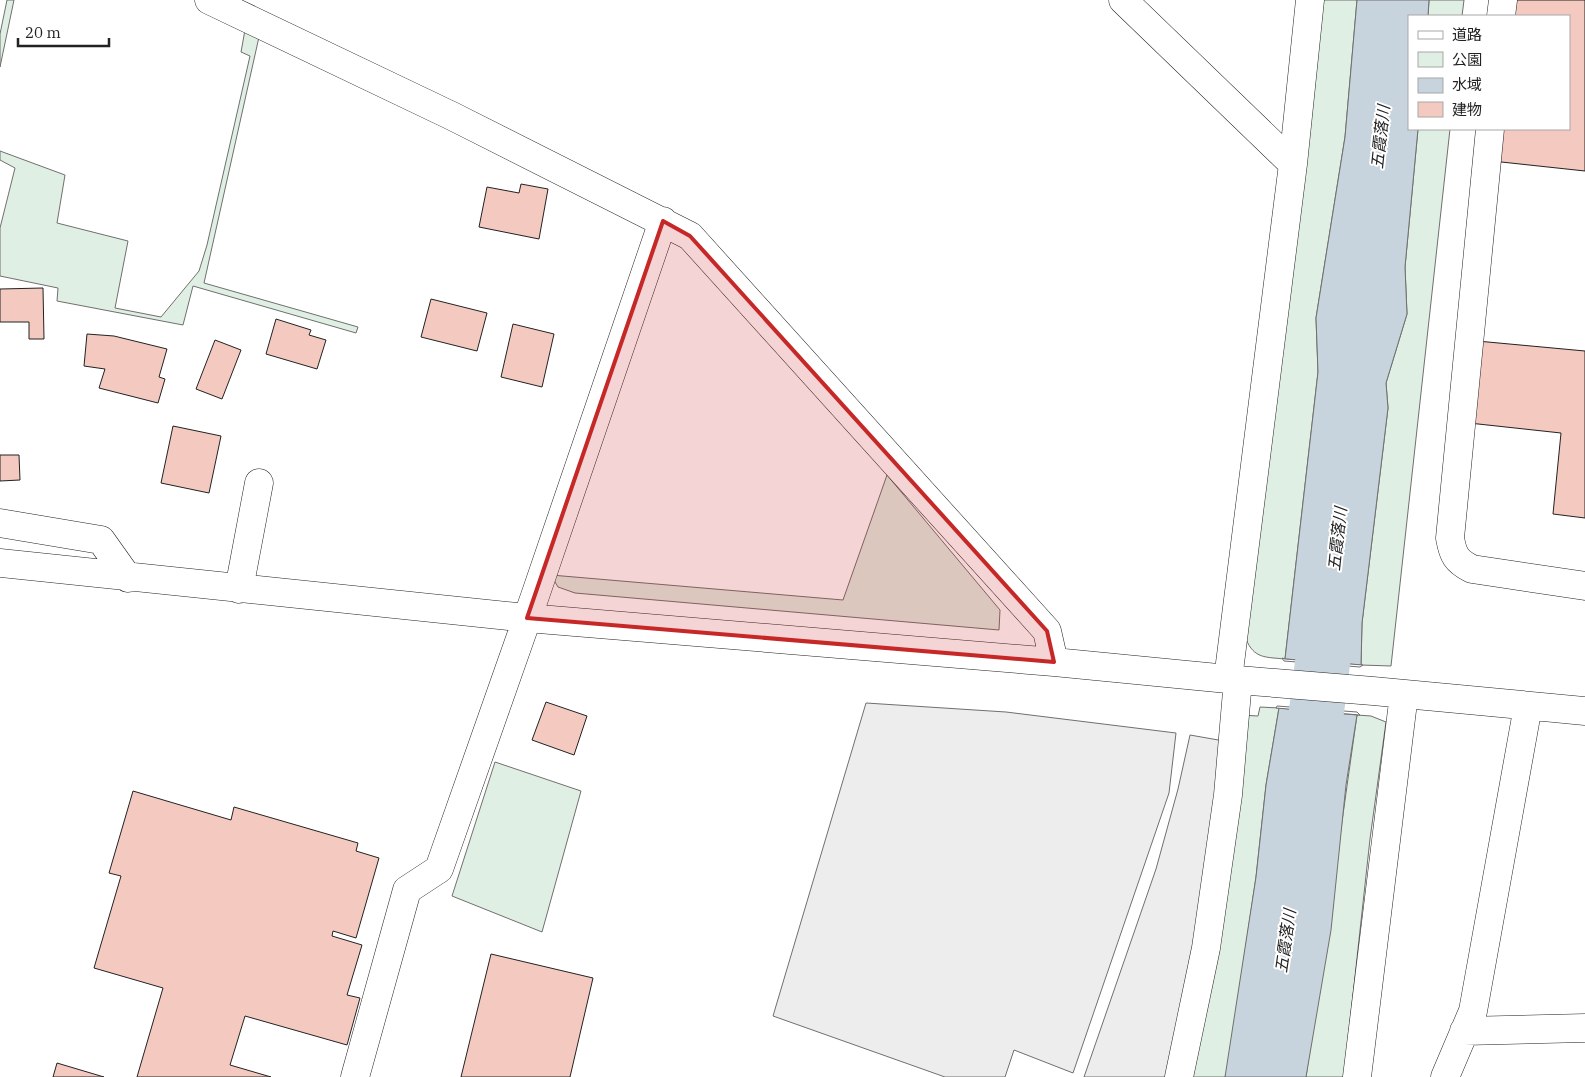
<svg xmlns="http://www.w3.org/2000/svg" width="1585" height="1077" viewBox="0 0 1585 1077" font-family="'IBM Plex Serif','Noto Sans JP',serif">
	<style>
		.green { fill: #e0efe3; stroke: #6f6f6f }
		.parking { fill: #ededed; stroke: #6f6f6f }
		.water { fill: #c7d3dd; stroke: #6f6f6f }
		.pier { fill: #fff; stroke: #6f6f6f }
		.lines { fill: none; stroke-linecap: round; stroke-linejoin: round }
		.river { stroke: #c7d3dd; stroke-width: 55 }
		.building { fill: #f3c9c0; stroke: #222 }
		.minor-casing { stroke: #222; stroke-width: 29 }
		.minor { stroke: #fff; stroke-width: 28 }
		.marked { fill: #c62828; fill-opacity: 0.2; stroke: #c62828; stroke-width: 4; stroke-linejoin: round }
		.labels { text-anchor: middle; stroke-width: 4; stroke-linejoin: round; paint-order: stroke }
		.water-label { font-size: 16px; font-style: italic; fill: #222; stroke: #fff }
	</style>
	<rect width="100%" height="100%" fill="#fff"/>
	<path class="green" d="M7 0H14L0 67V34Z
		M1318 0H1357L1345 137 1316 318 1318 372 1285 659C1266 657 1254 659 1246 639Z
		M1429 0H1464L1462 16H1428Z
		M245 30 259 37 204 283 358 327 356 333 193 286 183 325 57 301 58 288 0 276V228L15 168 0 160V151L65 175 57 223 128 241 115 308 161 317 199 271 207 245 250 56 241 52Z
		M1418 129H1450L1391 666 1361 665 1362 623 1388 408 1386 383 1407 314 1405 267Z
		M887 475 1000 610 999 630 575 593 558 587 551 575 843 600Z
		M1260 707 1279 708 1266 785 1256 877 1228 1067 1225 1077H1184L1241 715 1258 716Z
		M1357 715 1371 716 1386 722 1370 839 1344 1077H1306Z
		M495 762 581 791 542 932 452 896Z"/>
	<path class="parking" d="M866 703 1006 712 1176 733 1169 793 1073 1073 1014 1050 1005 1077H945L773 1016Z
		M1190 735 1224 741 1220 801 1170 1077H1084L1156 869 1178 789Z"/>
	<path class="water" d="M1357 0H1429L1428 16H1409V129H1418L1405 267 1407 314 1386 383 1388 408 1362 623 1361 665 1285 659 1318 372 1316 318 1345 137Z
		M1279 708 1357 715 1346 785 1331 930 1306 1077H1225L1256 877 1266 785Z"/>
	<path class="pier" d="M1282 658 1285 659 1363 665 1360 667 1284 661Z
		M1277 706 1357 712 1360 715 1276 708Z"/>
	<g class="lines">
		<path class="river" d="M1307 787 1332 587"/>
	</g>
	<path class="building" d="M1509 0H1585V171L1492 161 1496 129H1569V16H1507Z
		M521 184 548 189 539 239 479 227 487 187 519 193Z
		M43 288 44 339H29V322H0V289Z
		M431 299 487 313 477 351 421 337Z
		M276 319 311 330 309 335 326 340 317 369 266 354Z
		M513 324 554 334 542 387 501 377Z
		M87 334 114 336 167 349 159 377 165 379 158 403 99 388 105 369 84 366Z
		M215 340 241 350 222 399 196 389Z
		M1477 341 1585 351V518L1553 514 1561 433 1469 423Z
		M173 426 221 436 209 493 161 483Z
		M0 455H19L20 480 0 481Z
		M546 702 587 716 574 755 532 740Z
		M133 791 231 820 234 807 358 843 356 851 379 858 356 938 333 931 332 936 362 945 347 995 360 998 347 1045 245 1016 230 1065 271 1077H137L163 988 94 968 121 876 109 873Z
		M491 954 593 978 570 1077H461Z
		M57 1063 104 1077H53Z"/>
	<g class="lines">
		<defs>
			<path id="minor" d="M209 0 452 116 690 236 1047 631 1054 662
				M1123 0 1293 164
				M1501 16 1503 0
				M1490 129 1450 538C1453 555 1456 561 1472 569L1585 586
				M0 523 101 540 128 578
				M0 563 527 618 1054 662 1238 680 1373 691 1585 711
				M239 589 259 483
				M1228 679 1293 164 1310 0
				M1464 1031 1585 1028
				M355 1077 407 890 439 869 535 596 663 221
				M1179 1077 1206 948 1228 795 1238 680
				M1357 1077 1404 694
				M1445 1077 1473 1011 1528 706"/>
		</defs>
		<use href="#minor" class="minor-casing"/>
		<use href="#minor" class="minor"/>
	</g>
	<path class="marked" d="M663 221 690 236 1047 631 1054 662 527 618Z"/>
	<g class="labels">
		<g class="water-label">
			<text transform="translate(1380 137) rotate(-84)" y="6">五霞落川</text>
			<text transform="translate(1337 539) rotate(-84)" y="6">五霞落川</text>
			<text transform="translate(1285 941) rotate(-82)" y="6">五霞落川</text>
		</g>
	</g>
	<rect x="1408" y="15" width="162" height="115" fill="#ffffff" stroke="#a7a7a7"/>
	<rect x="1418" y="31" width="25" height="8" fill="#ffffff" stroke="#a7a7a7"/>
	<text x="1452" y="40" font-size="15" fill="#222222">道路</text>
	<rect x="1418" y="52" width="25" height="15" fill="#e0efe3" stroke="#a7a7a7"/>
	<text x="1452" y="65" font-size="15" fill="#222222">公園</text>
	<rect x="1418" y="78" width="25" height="15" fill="#c7d3dd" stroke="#a7a7a7"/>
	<text x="1452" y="90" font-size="15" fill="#222222">水域</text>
	<rect x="1418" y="102" width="25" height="15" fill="#f3c9c0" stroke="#a7a7a7"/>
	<text x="1452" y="115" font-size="15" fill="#222222">建物</text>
	<path d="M18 38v8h91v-8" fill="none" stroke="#222222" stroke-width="2.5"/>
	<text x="25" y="38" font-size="15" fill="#222222" stroke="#ffffff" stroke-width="4" paint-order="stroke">20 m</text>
</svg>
